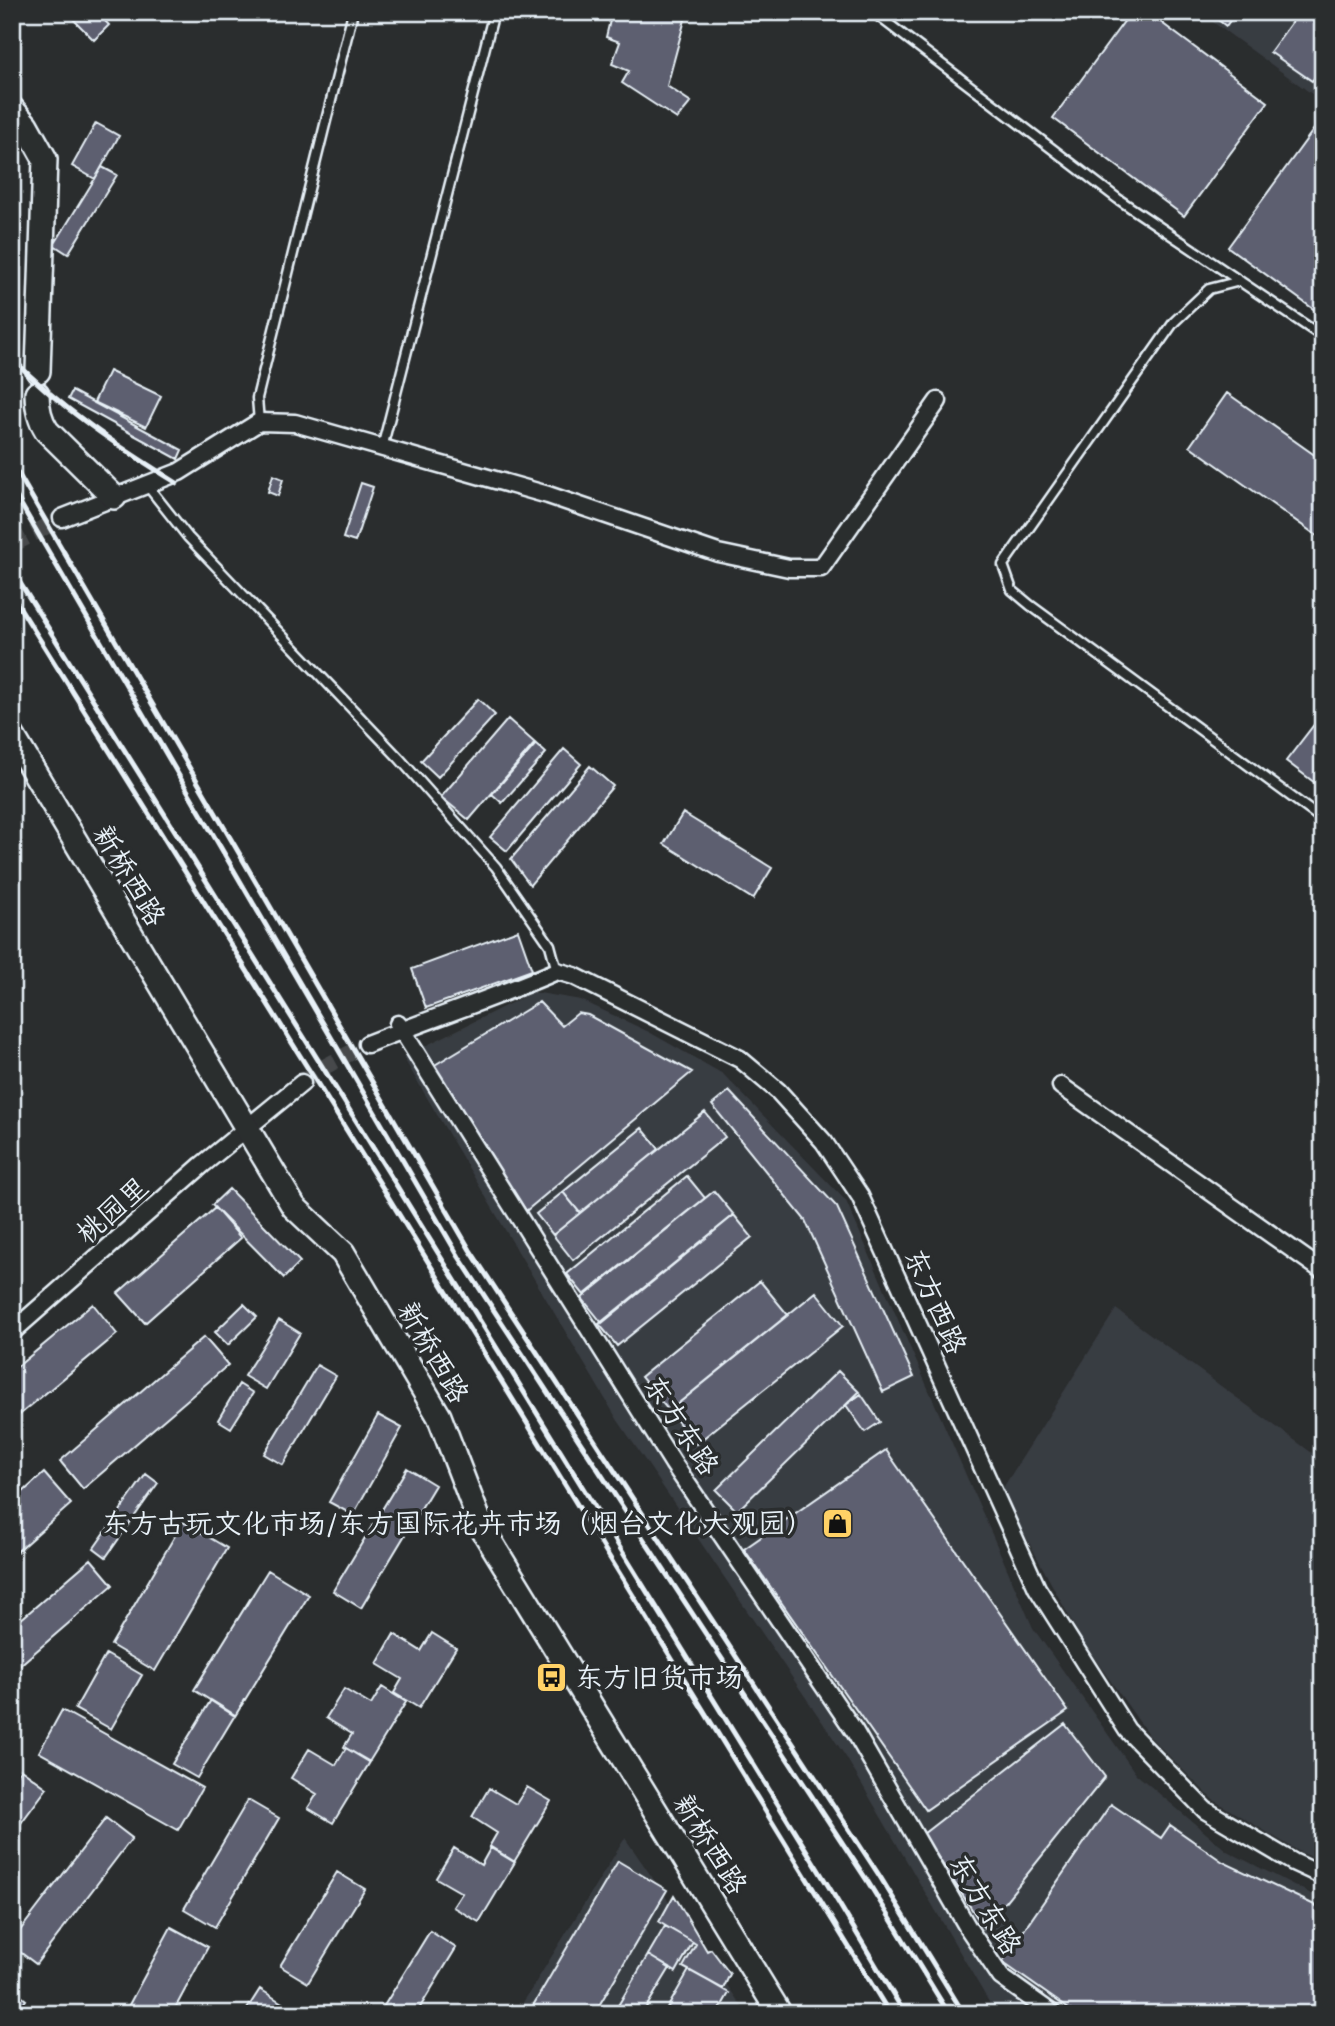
<svg xmlns="http://www.w3.org/2000/svg" width="1335" height="2026" viewBox="0 0 1335 2026" font-family="Mynerve,'LXGW WenKai TC',sans-serif">
	<style>
		.built { fill: #393c42 }
		.building { fill: #5d5e6f; stroke: #e8f1f8; stroke-width: 2 }
		.lines { fill: none; stroke-linecap: round; stroke-linejoin: round }
		.street-tunnel { stroke: #464a4c; stroke-width: 16; stroke-dasharray: 16 8; stroke-linecap: butt }
		.lane-casing { stroke: #e8f1f8; stroke-width: 13 }
		.street-casing { stroke: #e8f1f8; stroke-width: 21 }
		.secondary-casing { stroke: #e8f1f8; stroke-width: 28 }
		.lane { stroke: #2a2d2e; stroke-width: 8 }
		.street { stroke: #2a2d2e; stroke-width: 16 }
		.secondary { stroke: #2a2d2e; stroke-width: 23 }
		.rail { stroke: #e8f1f8; stroke-width: 5 }
		.labels { text-anchor: middle; stroke-width: 7; stroke-linejoin: round; paint-order: stroke }
		.street-label { font-size: 28px; fill: #e8f1f8; stroke: #2a2d2e }
		.poi-label { font-size: 28px; fill: #e8f1f8; stroke: #2a2d2e; text-anchor: end }
	</style>
	<rect width="100%" height="100%" fill="#2a2d2e"/>
	<filter id="ink" filterUnits="userSpaceOnUse"><feTurbulence type="fractalNoise" baseFrequency=".0143" numOctaves="2"/><feDisplacementMap in="SourceGraphic" scale="14" xChannelSelector="R" yChannelSelector="G"/><feConvolveMatrix kernelMatrix="1 2 1 2 8 2 1 2 1" color-interpolation-filters="sRGB"/></filter>
	<g filter="url(#ink)">
		<path class="built" d="M1199 12H1323V102Z
			M533 992 581 1000 649 1032 723 1074 846 1201 1033 1628 1136 1774 1227 1851 1323 1900V2014H996L846 1757 617 1419 403 1057Z
			M1116 1309 1323 1461V1862L1298 1851 1213 1800 1150 1737 1083 1642 1001 1491Z
			M625 1838 747 2014H516Z"/>
		<path class="building" d="M66 12H96L109 25 94 40Z
			M612 12H687L667 86 691 102 677 119 622 83 629 71 612 64 620 42 606 37Z
			M1131 12H1147L1268 102 1184 216 1053 118Z
			M1208 12H1236L1226 26Z
			M1299 12H1323V66L1312 81 1270 52Z
			M96 123 119 136 95 179 72 166Z
			M1317 125 1323 130V316L1228 247Z
			M102 167 117 175 68 254 54 245Z
			M109 371 161 396 146 427 94 402Z
			M72 391 182 450 178 459 68 399Z
			M1227 393 1323 461V540L1190 446Z
			M273 475 283 479 278 496 268 492Z
			M361 483 373 487 355 542 343 538Z
			M478 699 495 715 438 777 421 761Z
			M1323 713V789L1286 761Z
			M508 719 535 743 469 820 441 797Z
			M536 744 546 753 502 803 492 794Z
			M564 749 581 764 507 851 490 837Z
			M590 766 613 786 530 885 511 859Z
			M683 813 772 868 753 899 664 844Z
			M518 930 532 970 426 1008 412 969Z
			M539 1002 562 1026 578 1013 588 1015 692 1072 526 1211 433 1066Z
			M729 1091 837 1207 914 1377 883 1392 805 1220 712 1105Z
			M705 1112 725 1137 573 1260 553 1235Z
			M642 1128 659 1149 580 1213 563 1192Z
			M687 1176 705 1198 584 1295 567 1274Z
			M229 1189 300 1262 284 1278 212 1205Z
			M714 1191 734 1215 602 1323 582 1298Z
			M563 1192 580 1213 553 1235 536 1214Z
			M215 1208 241 1238 145 1323 118 1293Z
			M734 1215 752 1237 617 1346 599 1324Z
			M760 1281 788 1315 669 1411 641 1377Z
			M816 1292 843 1326 696 1444 669 1411Z
			M93 1304 117 1334 12 1421V1371Z
			M244 1304 257 1317 228 1345 215 1332Z
			M279 1320 300 1333 266 1389 244 1376Z
			M204 1337 228 1365 83 1489 60 1461Z
			M317 1365 336 1376 283 1465 264 1454Z
			M838 1371 859 1392 737 1511 716 1490Z
			M239 1384 253 1393 231 1428 218 1420Z
			M861 1394 880 1422 865 1432 846 1405Z
			M378 1415 402 1428 353 1515 329 1502Z
			M886 1450 1068 1711 926 1810 744 1549Z
			M407 1468 435 1485 361 1608 333 1591Z
			M44 1473 71 1504 12 1556V1502Z
			M146 1474 158 1483 106 1557 94 1548Z
			M183 1522 227 1548 155 1671 111 1645Z
			M91 1559 113 1585 12 1672V1627Z
			M268 1570 309 1595 235 1716 194 1690Z
			M432 1633 456 1648 419 1708 394 1693 402 1679 377 1664 394 1634 421 1651Z
			M106 1654 142 1675 111 1729 75 1709Z
			M382 1687 406 1702 369 1762 344 1747 352 1734 326 1718 344 1689 371 1705Z
			M211 1700 235 1715 197 1778 172 1764Z
			M62 1710 202 1788 178 1830 39 1752Z
			M1065 1724 1105 1777 984 1928 923 1834Z
			M346 1748 370 1762 333 1823 308 1808 317 1794 291 1778 309 1749 336 1765Z
			M21 1769 47 1788 12 1835V1780Z
			M527 1787 551 1801 514 1862 489 1847 497 1833 472 1817 489 1788 516 1804Z
			M248 1800 279 1818 215 1927 184 1909Z
			M1111 1804 1161 1838 1170 1825 1223 1862 1323 1909V2014H1076L1002 1962Z
			M106 1818 132 1838 36 1964 12 1946V1941Z
			M491 1847 515 1862 479 1922 453 1907 462 1893 436 1878 454 1848 481 1865Z
			M618 1861 667 1890 594 2014H528Z
			M337 1872 365 1889 308 1983 280 1966Z
			M674 1895 707 1951 711 1949 730 1974 723 1989 683 1967 696 1944 659 1922Z
			M665 1926 693 1942 676 1972 648 1955Z
			M171 1927 208 1947 172 2014H124Z
			M430 1931 456 1948 416 2014H379Z
			M648 1955 670 1968 642 2014H613Z
			M689 1970 729 1993 717 2014H664Z
			M12 1989 26 2000 15 2014H12Z
			M260 1989 290 2008 287 2014H244Z"/>
		<g class="lines">
			<path class="street-tunnel" d="M12 545 62 518
				M302 1083 326 1066 367 1044"/>
			<defs>
				<path id="lane" d="M873 12 1118 199 1323 337
					M1240 281 1209 289 1174 322 1003 565 1012 590 1030 605 1323 820
					M259 422 257 398 353 12
					M382 448 494 12
					M146 484 188 537 399 758 496 867 550 945 557 971"/>
				<path id="street" d="M62 518 179 472 259 422 295 423 548 495 718 553 789 568H821L938 401
					M398 1024 673 1463 855 1732 968 1928 1001 1977 1053 2014
					M367 1044C430 1019 494 998 557 971L574 976 740 1059 778 1091 824 1142 860 1196 1037 1588 1127 1730 1205 1810 1293 1862 1323 1876
					M1061 1086 1323 1271
					M12 1332 202 1165 302 1083"/>
				<path id="secondary" d="M12 109 26 125 45 159 38 371
					M37 394C37 408 39 419 47 431L114 497
					M12 735 294 1207 343 1253 439 1416 482 1528 780 2014"/>
			</defs>
			<use href="#lane" class="lane-casing"/>
			<use href="#street" class="street-casing"/>
			<use href="#secondary" class="secondary-casing"/>
			<use href="#lane" class="lane"/>
			<use href="#street" class="street"/>
			<use href="#secondary" class="secondary"/>
			<path class="rail" d="M12 358C60 408 119 447 177 483
				M12 463 470 1250 879 1875 964 2014
				M12 489 459 1257 868 1882 949 2014
				M12 570 395 1183 829 1887 905 2014
				M12 595 384 1190 890 2014"/>
		</g>
	</g>
	<defs>
		<symbol id="shop-square" viewBox="-11 -11 22 22"><rect x="-9" y="-9" width="18" height="18" rx="4" fill="#ffd166" stroke="#2a2d2e"/><path d="M-5-2.5h2.3a2.7 3.5 0 0 1 5.4 0H5L5.5 6h-11ZM-1.5-2.5h3a1.5 2.3 0 0 0-3 0Z" fill="#111"/></symbol>
		<symbol id="bus-square" viewBox="-11 -11 22 22"><rect x="-9" y="-9" width="18" height="18" rx="4" fill="#ffd166" stroke="#2a2d2e"/><path d="M-5-6H5V4H4V6H2V4H-2V6H-4V4H-5ZM-3.5-4V0h7V-4ZM-3.5 1.2v1.5H-2V1.2ZM2 1.2v1.5H3.5V1.2Z" fill="#111"/></symbol>
	</defs>
	<g fill-rule="evenodd">
		<use href="#shop-square" x="820" y="1506" width="35" height="35"/>
		<use href="#bus-square" x="534" y="1660" width="35" height="35"/>
	</g>
	<g class="labels">
		<g class="street-label">
			<text transform="translate(130 875) rotate(59)" y="10">新桥西路</text>
			<text transform="translate(112 1210) rotate(-41)" y="10">桃园里</text>
			<text transform="translate(936 1301) rotate(66)" y="10">东方西路</text>
			<text transform="translate(434 1352) rotate(60)" y="10">新桥西路</text>
			<text transform="translate(682 1425) rotate(57)" y="10">东方东路</text>
			<text transform="translate(711 1844) rotate(58)" y="10">新桥西路</text>
			<text transform="translate(986 1904) rotate(59)" y="10">东方东路</text>
		</g>
		<g class="poi-label">
			<text x="814" y="1533">东方古玩文化市场/东方国际花卉市场（烟台文化大观园）</text>
			<text x="575" y="1687" text-anchor="start">东方旧货市场</text>
		</g>
	</g>
	<rect width="1335" height="2026" fill="none" stroke="#2a2d2e" stroke-width="42"/>
	<rect x="21" y="21" width="1293" height="1984" fill="none" stroke="#e8f1f8" stroke-width="2.5" filter="url(#ink)"/>
</svg>
